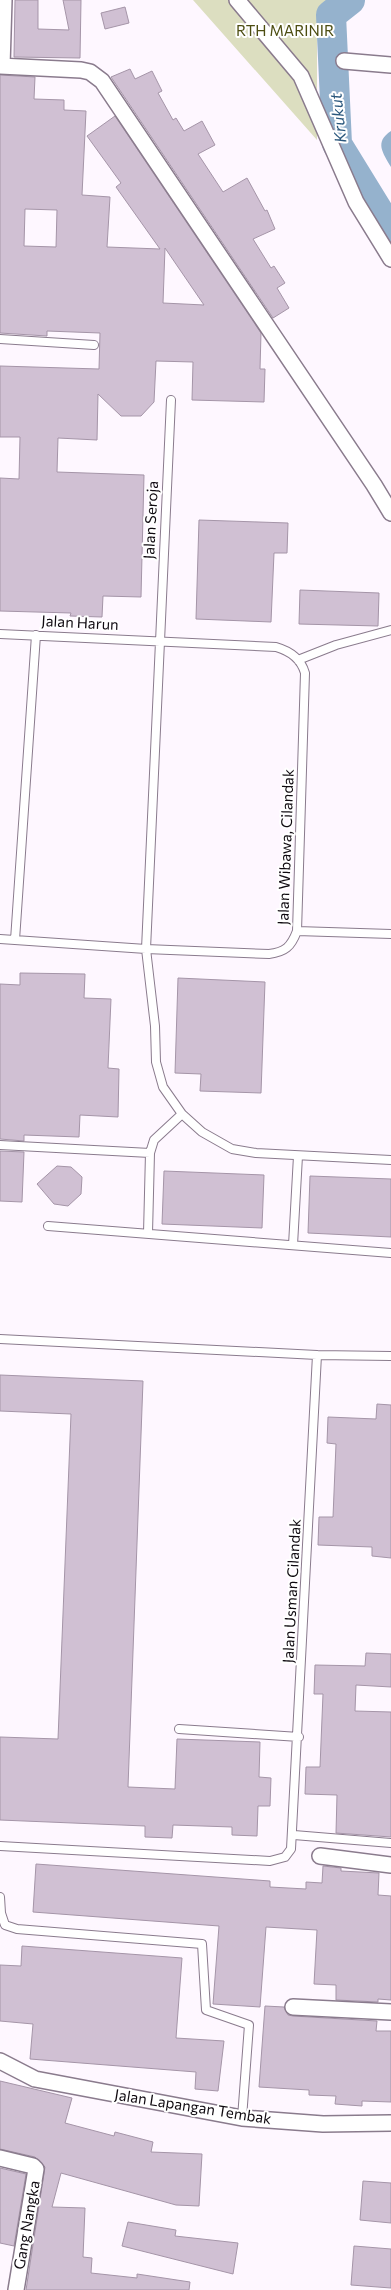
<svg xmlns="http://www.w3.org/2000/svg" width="391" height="2290" viewBox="0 0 391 2290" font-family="Commissioner,sans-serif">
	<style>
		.green { fill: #dcdec0 }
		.water { fill: #95b2cd }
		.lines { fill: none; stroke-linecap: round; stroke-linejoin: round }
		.river { stroke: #95b2cd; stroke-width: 30 }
		.building { fill: #d0c0d3; stroke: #a595a8; fill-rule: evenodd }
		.lane-casing { stroke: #8a7b8d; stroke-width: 10 }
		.street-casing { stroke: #8a7b8d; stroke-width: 18 }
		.lane { stroke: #fff; stroke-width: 8 }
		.street { stroke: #fff; stroke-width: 15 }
		.labels { text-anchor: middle; stroke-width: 4; stroke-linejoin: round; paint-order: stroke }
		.park-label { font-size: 15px; fill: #4c4d11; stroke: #fff }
		.street-label { font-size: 15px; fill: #0f0a10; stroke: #fff }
		.water-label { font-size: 16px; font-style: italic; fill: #2a577c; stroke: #fff }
	</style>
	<rect width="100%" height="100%" fill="#fef7ff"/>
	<path class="green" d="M193 0H342L317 38V140Z"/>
	<path class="water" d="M391 131V167C383 153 374 142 391 131Z"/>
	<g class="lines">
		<path class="river" d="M350 0 331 15 337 144 391 232"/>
	</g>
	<path class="building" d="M15 0H38V29L69 30 63 0H81L80 58 14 57Z
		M125 7 129 23 105 29 101 13Z
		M130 69 135 79 152 71 162 91 158 93 173 120 176 118 184 131 202 121 215 145 198 154 223 192 247 178 265 211 267 210 275 229 253 239 271 268 274 266 285 283 277 288 289 308 273 318 111 77Z
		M0 75 35 77 34 99 64 100V110L86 111 82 195 110 197 107 247 160 249 116 187 121 183 87 136 115 116 261 333 260 369H265L264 402 192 400 193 362 156 361 154 402 141 416H121L98 394 97 440 58 438 57 472 144 475 141 597 103 596 102 617 70 616 71 613 0 611V478L19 479 20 437H0V366L99 369 100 333 47 331V336L0 333ZM25 209 57 210 56 247 24 246ZM165 248 204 305 163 303Z
		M199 520 288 523 287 553H274L271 622 196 619Z
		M300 590 379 593 378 626 299 624Z
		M20 973 85 974 84 998 111 999 108 1068 119 1069 118 1117 80 1115 79 1137 24 1135V1141L0 1139V984L20 985Z
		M178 978 265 982 261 1093 200 1091 201 1074 175 1073Z
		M0 1151 24 1152 22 1202 0 1201Z
		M57 1166 71 1167 82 1177 81 1194 68 1206 54 1204 37 1184Z
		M164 1171 264 1175 262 1228 162 1224Z
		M310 1176 391 1179V1237L308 1233Z
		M0 1375 143 1381 128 1787 175 1789 177 1739 260 1742 259 1777 271 1778 270 1806H258L257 1836 232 1835V1827L173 1825 172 1838 145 1837V1826L0 1820V1737L58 1739 71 1414 0 1411Z
		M377 1404 391 1405V1558L372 1556V1547L318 1545 319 1517H333L336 1444 327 1443 328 1417 376 1419Z
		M366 1653 391 1654V1687L356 1685 355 1711 391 1712V1837L336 1833 337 1795 305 1794 306 1767H320L323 1694H314L315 1665 365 1666Z
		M36 1864 270 1881V1887L306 1889V1882L322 1883 323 1866 341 1868V1871L379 1873 378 1895 391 1896V2000L378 1999V2002L336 2000V1985L314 1984 317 1930 266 1927 260 2007 213 2004 219 1926 33 1912Z
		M22 1946 182 1958 176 2038 224 2041 218 2091 195 2089 196 2072 30 2059 33 2024 0 2021V1965L21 1966Z
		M265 2006 284 2007 288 2015 293 2016 377 2021 376 2031H391V2102L362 2101V2106L335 2104 336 2096 309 2095V2090L259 2087Z
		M0 2081 72 2098 65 2123 114 2136 115 2132 153 2142 151 2152 202 2154 199 2206 176 2205 61 2173 52 2207 85 2208 83 2257 92 2258 91 2273 137 2278V2274L190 2282 189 2290H26L45 2167 35 2157 0 2149Z
		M0 2168 26 2174 14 2246 0 2243Z
		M363 2181 391 2183V2223L360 2220Z
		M128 2222 176 2230 175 2236 238 2243 233 2274 122 2246Z
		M354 2246 391 2249V2288L351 2285Z"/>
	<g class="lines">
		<defs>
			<path id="lane" d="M0 339 94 345
				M171 400 146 949 155 1026 156 1062 163 1087 182 1114 202 1132 232 1149 256 1153 391 1160
				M0 634 276 647C290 651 301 659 305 673L297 931C291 947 285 952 269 954L146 949 0 939
				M298 660 336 645 391 630
				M297 931 391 934
				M15 940 36 635
				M0 1145 150 1153
				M48 1226 391 1253
				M148 1233 150 1153 154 1140 182 1114
				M293 1245 298 1156
				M0 1339 317 1355 391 1356
				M179 1729 299 1737
				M294 1835 391 1843
				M0 1846 270 1861 285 1857 291 1849 317 1355
				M0 1897 1 1913 5 1925 17 1929 202 1944 206 2010 249 2025 242 2118"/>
			<path id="street" d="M237 0 301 76 356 202 391 259
				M344 61 391 65
				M0 66 81 70 90 72 102 81 374 485 391 513
				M2 66 4 0
				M320 1856 391 1865
				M293 2007 391 2012
				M0 2061 35 2079 242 2118 323 2124 391 2123
				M0 2158 33 2166 36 2169 16 2290"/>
		</defs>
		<use href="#lane" class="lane-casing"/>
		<use href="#street" class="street-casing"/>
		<use href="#lane" class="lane"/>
		<use href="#street" class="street"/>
	</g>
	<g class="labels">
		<g class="park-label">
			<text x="285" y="36">RTH MARINIR</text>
		</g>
		<g class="street-label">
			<text transform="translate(151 520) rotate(-87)" y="5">Jalan Seroja</text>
			<text transform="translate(80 623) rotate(3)" y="5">Jalan Harun</text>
			<text transform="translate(286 847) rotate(-88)" y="5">Jalan Wibawa, Cilandak</text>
			<text transform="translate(292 1591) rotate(-87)" y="5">Jalan Usman Cilandak</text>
			<text transform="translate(193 2107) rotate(9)" y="5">Jalan Lapangan Tembak</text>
			<text transform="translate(27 2225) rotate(-80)" y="5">Gang Nangka</text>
		</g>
		<g class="water-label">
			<text transform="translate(338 118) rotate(-96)" y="6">Krukut</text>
		</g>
	</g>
</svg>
